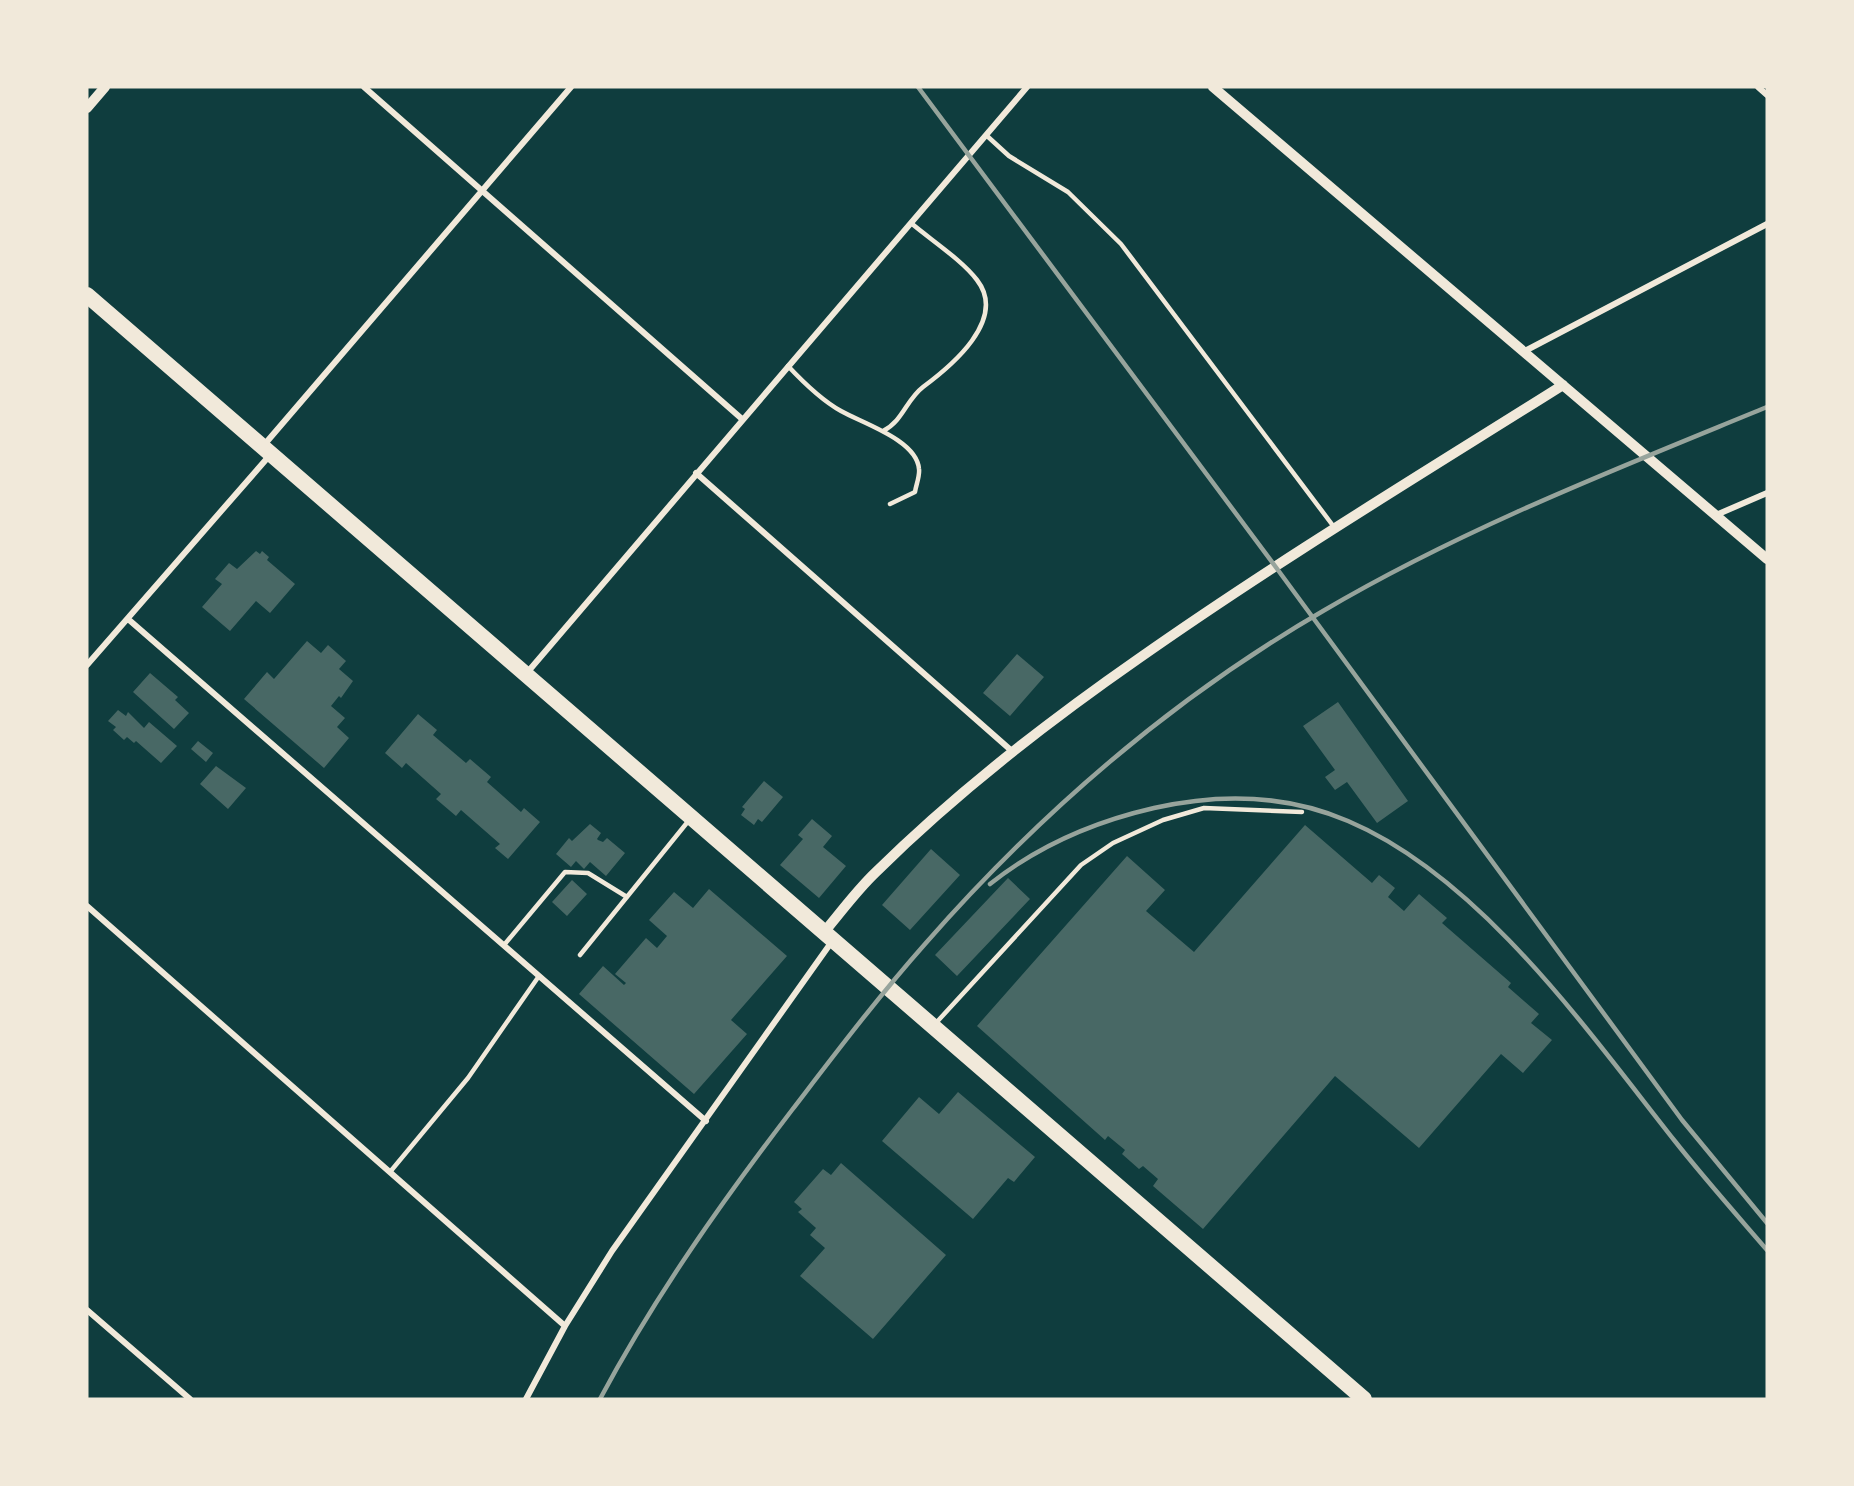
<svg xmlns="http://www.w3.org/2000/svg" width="1854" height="1486" viewBox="0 0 1854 1486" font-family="Arial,sans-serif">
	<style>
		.building { fill: #486865 }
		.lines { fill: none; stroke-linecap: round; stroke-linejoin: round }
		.service { stroke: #f1e9da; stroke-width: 4.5 }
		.minor { stroke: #f1e9da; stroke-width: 6 }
		.tertiary { stroke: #f1e9da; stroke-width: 10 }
		.trunk { stroke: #f1e9da; stroke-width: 16 }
		.rail { stroke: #97a49c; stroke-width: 4.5 }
	</style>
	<rect width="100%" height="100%" fill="#0f3d3e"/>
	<path class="building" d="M256 551 260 554 262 551 269 557 267 560 295 584 270 613 256 601 230 631 202 607 222 584 215 579 229 563 237 569Z
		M307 641 321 653 328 645 346 661 339 669 353 681 341 698 339 696 331 706 345 718 337 727 349 738 324 768 244 699 267 672 274 679Z
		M1017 654 1044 677 1010 716 983 693Z
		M150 673 178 697 175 700 189 713 174 729 133 692Z
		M1338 702 1408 801 1377 823 1347 782 1335 790 1325 777 1335 770 1303 726Z
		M118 710 126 716 128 712 144 728 149 722 177 746 161 763 136 741 134 743 127 737 124 740 113 730 116 727 108 721Z
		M418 714 437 730 433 735 466 763 470 759 491 777 487 782 521 812 524 808 540 822 508 859 495 848 500 844 461 810 456 816 436 799 441 794 406 763 402 768 385 753Z
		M198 741 213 753 206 762 191 749Z
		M216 766 246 788 228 809 200 784Z
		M764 781 783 797 762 822 758 819 754 825 741 815 745 809 742 807Z
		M812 819 832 836 823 847 846 866 819 898 780 865 803 839 798 835Z
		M590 824 601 833 597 839 598 840 603 842 607 838 625 853 606 876 590 862 584 869 576 861 571 867 556 854 569 838 572 841Z
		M1305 825 1372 883 1379 875 1395 888 1388 897 1404 911 1419 894 1447 918 1442 923 1511 983 1508 987 1539 1014 1531 1023 1552 1040 1523 1073 1501 1054 1419 1148 1335 1076 1203 1229 1153 1186 1158 1179 1143 1166 1139 1169 1122 1154 1125 1150 1108 1136 1105 1140 977 1026 1127 856 1165 890 1146 911 1194 952Z
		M931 849 960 875 910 930 882 905Z
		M1008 878 1030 899 957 976 935 955Z
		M572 880 587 894 567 916 552 902Z
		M709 889 787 956 731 1020 747 1034 694 1094 579 994 603 966 624 985 626 983 615 974 646 938 657 948 667 936 649 920 674 892 693 908Z
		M958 1092 1035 1157 1014 1182 1008 1178 973 1219 882 1141 919 1097 939 1114Z
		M841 1163 946 1255 873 1339 800 1276 825 1248 810 1235 816 1228 798 1212 802 1209 794 1202 823 1169 831 1175Z"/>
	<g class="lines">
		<path class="service" d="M986 135 1009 156 1068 192 1121 244 1334 527
			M788 366C803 382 821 400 841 411 862 423 917 440 919 469 920 476 916 485 915 492L890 504
			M883 431C903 421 906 400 923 387 950 367 1008 320 977 280 962 260 931 240 911 223
			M504 945 565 872 588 873 627 897
			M580 955 690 819
			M935 1024 1081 865 1113 843 1163 820 1204 808 1302 812
			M390 1172 468 1078 539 976"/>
		<path class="minor" d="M364 87 742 419
			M1758 87 1767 95
			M1523 352 1767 224
			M264 445 571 87
			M696 473 1013 752
			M1716 515 1767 493
			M128 619 706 1121
			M87 665 270 455
			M526 674 1027 87
			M87 906 565 1326
			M87 1310 190 1399
			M526 1399 565 1326 612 1251 833 940"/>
		<path class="tertiary" d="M1213 87 1767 559
			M87 108 105 87
			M825 931C841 912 857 890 876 872 956 793 1046 723 1138 659 1276 562 1420 475 1563 385"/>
		<path class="trunk" d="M87 295 1364 1399"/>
		<path class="rail" d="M918 87 1275 566 1682 1120 1767 1223
			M990 884C1039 845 1093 822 1154 808 1220 793 1285 794 1348 821 1480 877 1587 1030 1674 1140 1704 1178 1736 1214 1767 1250
			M600 1399C655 1296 721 1203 792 1110 835 1054 878 997 925 944 1039 814 1173 698 1323 611 1464 528 1616 469 1767 407"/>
	</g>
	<rect width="1854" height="1486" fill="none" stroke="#f1e9da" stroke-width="177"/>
</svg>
